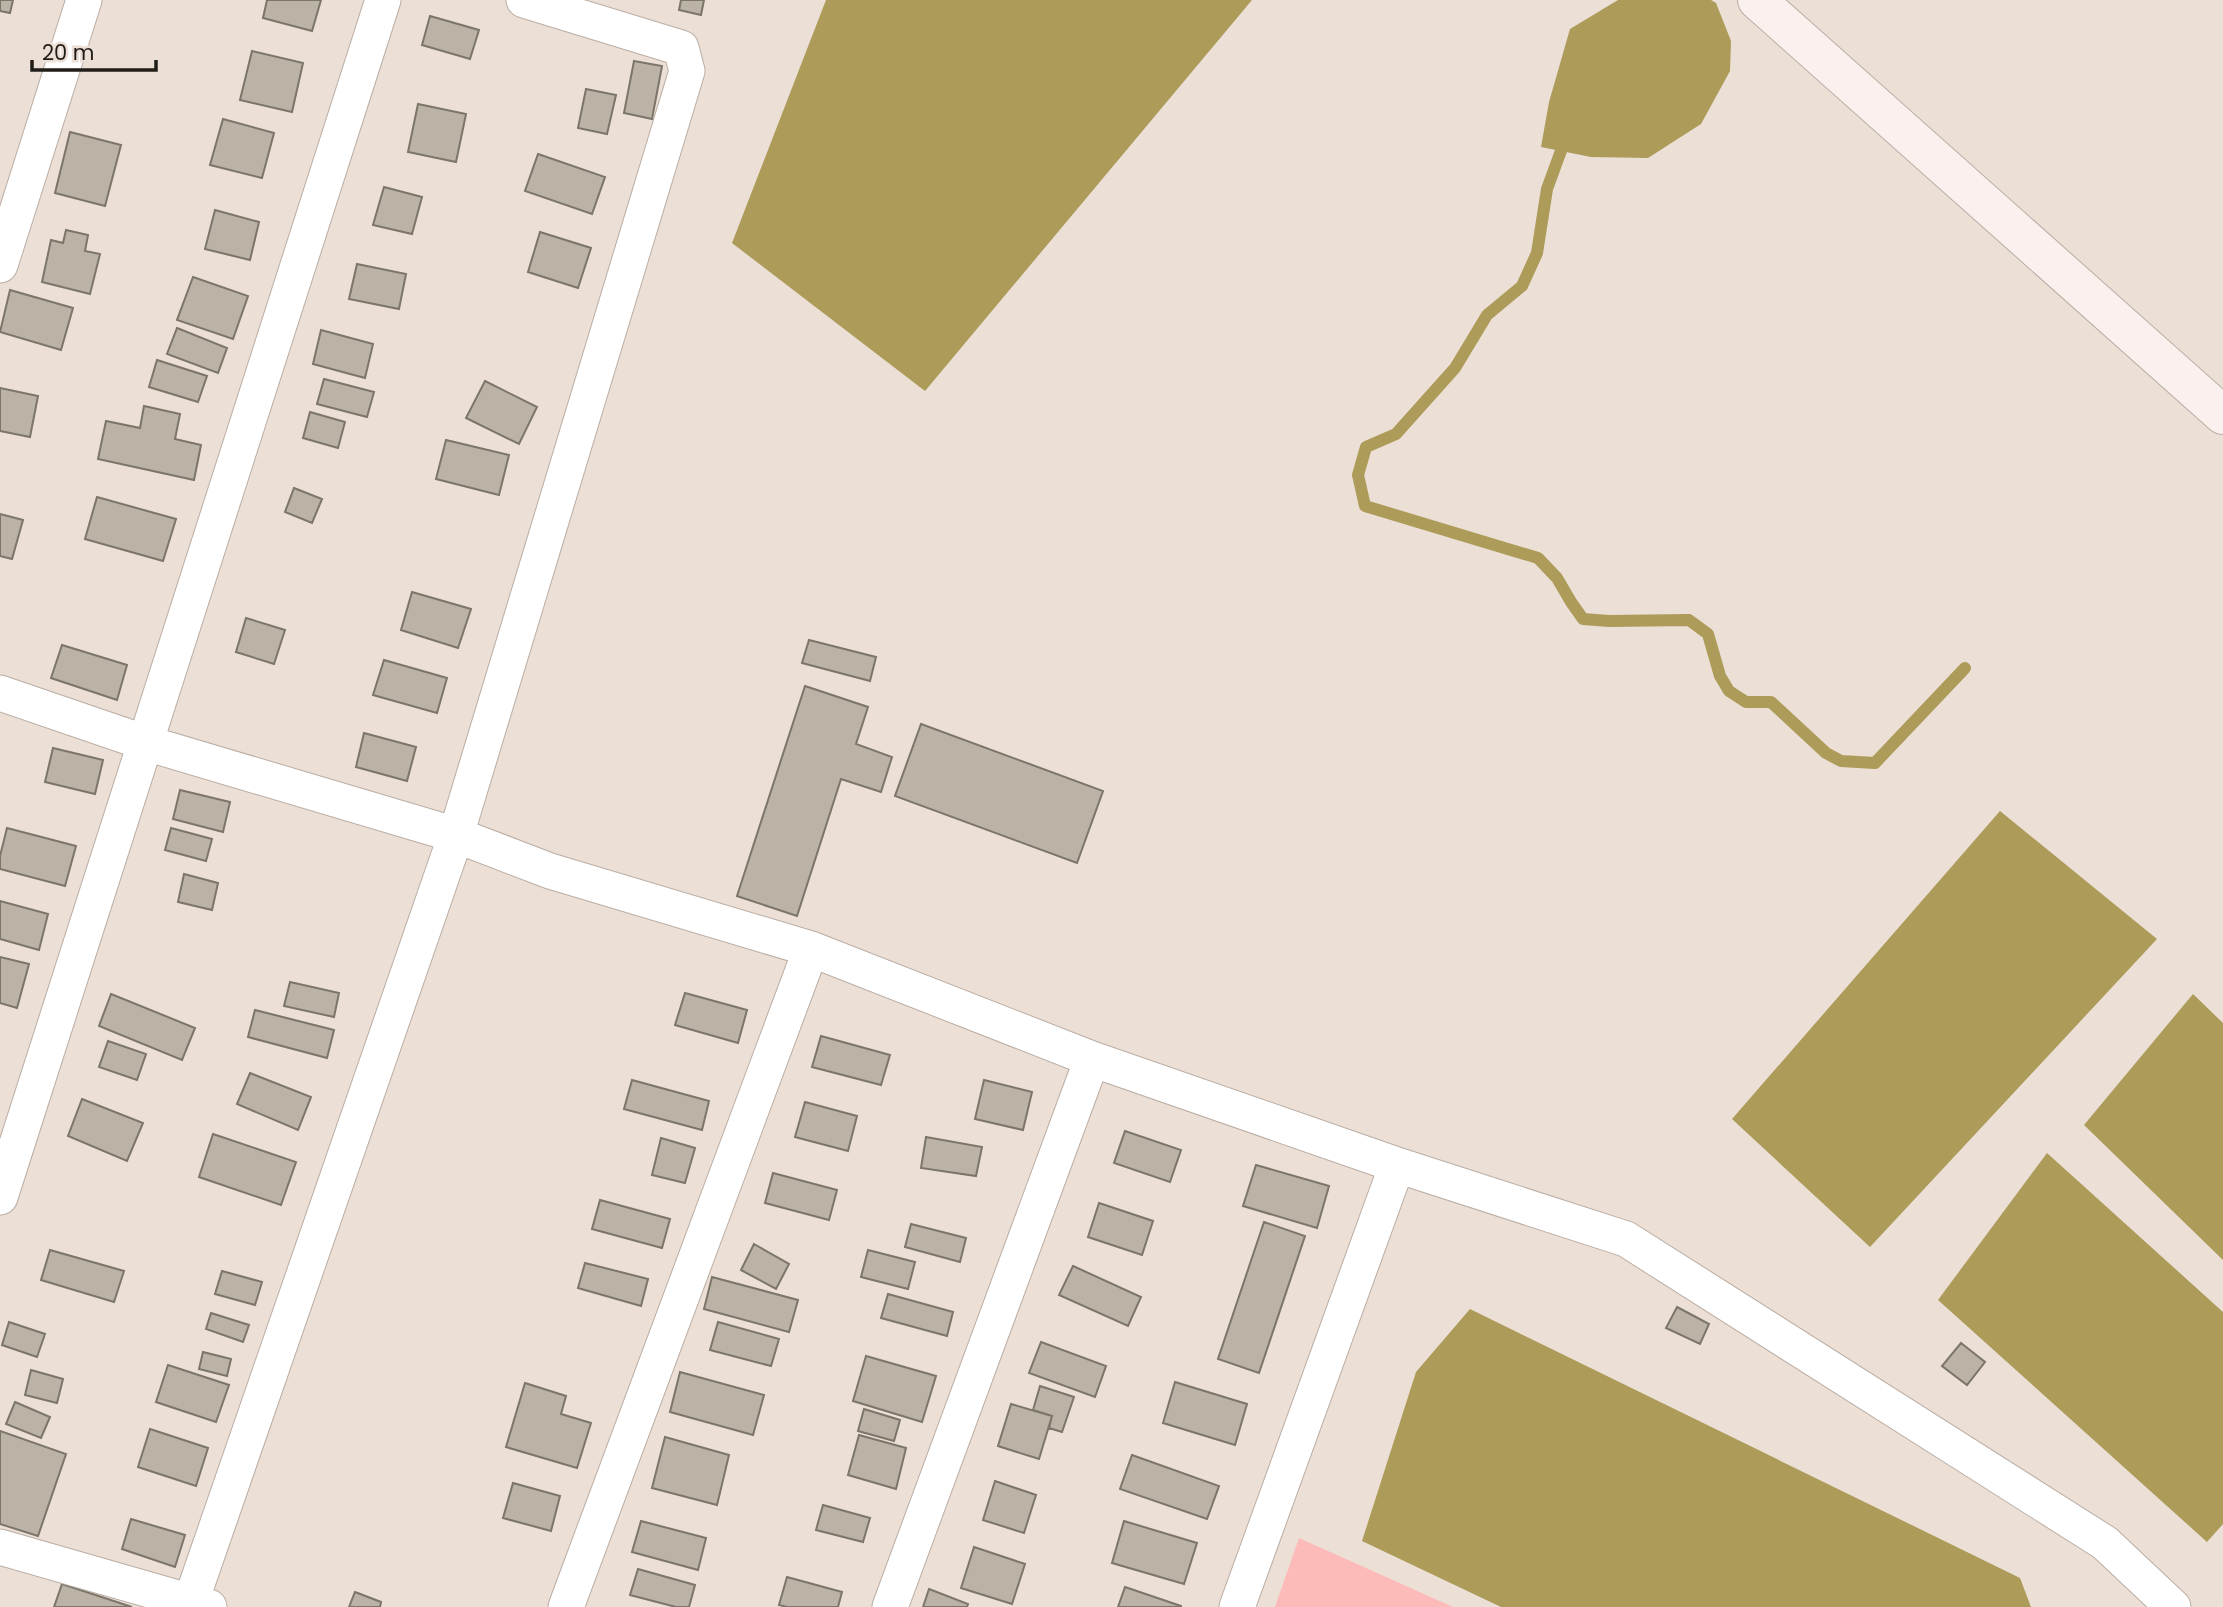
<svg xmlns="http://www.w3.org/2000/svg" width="2223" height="1607" viewBox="0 0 2223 1607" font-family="Poppins,sans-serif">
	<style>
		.green { fill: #fcbab9 }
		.water { fill: #ac9b59 }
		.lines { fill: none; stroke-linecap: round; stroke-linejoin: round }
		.stream { stroke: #ac9b59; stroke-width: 12 }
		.building { fill: #bcb3a7; stroke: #7c7569; stroke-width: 2 }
		.street-casing { stroke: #baada4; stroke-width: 37 }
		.secondary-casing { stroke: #baada4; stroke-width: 40 }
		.street { stroke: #fff; stroke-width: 35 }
		.secondary { stroke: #faf1ee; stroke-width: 38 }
	</style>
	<rect width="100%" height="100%" fill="#ecdfd5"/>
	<path class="green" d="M1299 1538 1453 1607H1275Z"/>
	<path class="water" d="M826 0H1252L925 391 732 243Z
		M1618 0H1711L1716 3 1731 41 1730 71 1701 124 1648 158 1591 157 1541 147 1549 102 1570 29Z
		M2000 811 2157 939 1870 1247 1732 1119Z
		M2193 994 2223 1023V1260L2084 1125Z
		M2047 1153 2223 1312V1524L2207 1542 1938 1300Z
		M1470 1309 2020 1578 2031 1607H1501L1362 1541 1416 1372Z"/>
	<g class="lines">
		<path class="stream" d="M1566 137 1547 189 1537 253 1522 286 1487 315 1455 368 1396 434 1366 447 1358 475 1365 506 1538 558 1557 578 1571 602 1583 619 1609 621 1689 620 1708 634 1720 676 1729 691 1746 702H1771L1826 753 1841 761 1875 763 1965 668"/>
	</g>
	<path class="building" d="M0 0H13L10 13 0 11Z
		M267 0H321L312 31 263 18Z
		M681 0H704L701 15 679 10Z
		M430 16 479 30 470 59 422 45Z
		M252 51 303 63 292 112 240 100Z
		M634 61 662 66 652 119 624 113Z
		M586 89 616 95 607 134 578 128Z
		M418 104 466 114 456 162 408 152Z
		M223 119 274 133 262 178 210 165Z
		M70 132 121 145 105 206 55 193Z
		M538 154 605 177 592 214 525 191Z
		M384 187 422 197 412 234 373 225Z
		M215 210 259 222 250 260 205 249Z
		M66 230 88 235 85 251 100 254 90 294 42 282 51 240 63 243Z
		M540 232 591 248 578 288 528 272Z
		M357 264 406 274 399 309 349 299Z
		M193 277 248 296 233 339 177 320Z
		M10 290 73 308 61 350 0 332Z
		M177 328 227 348 218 373 167 354Z
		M321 330 373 344 365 378 313 364Z
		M157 360 207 376 198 402 149 387Z
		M324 379 374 392 367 417 317 404Z
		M485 381 537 407 519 444 466 418Z
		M0 388 38 396 30 437 0 431Z
		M144 406 180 414 175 439 201 445 194 480 98 459 106 421 140 428Z
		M310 412 345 422 338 448 303 438Z
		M446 440 509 455 499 495 436 479Z
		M294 488 322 499 312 523 285 512Z
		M97 497 176 519 163 561 85 539Z
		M0 514 23 520 12 559 0 556Z
		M412 592 471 609 458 648 401 630Z
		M246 618 285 630 274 664 236 652Z
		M809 640 876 657 870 681 802 663Z
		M62 645 127 665 117 700 51 678Z
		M384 660 447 678 437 713 373 695Z
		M805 686 868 707 856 744 892 757 881 792 841 779 797 916 737 896Z
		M921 724 1103 791 1077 863 895 796Z
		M364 733 416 747 407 781 356 767Z
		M53 748 103 760 95 794 45 782Z
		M180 790 230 802 223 832 173 819Z
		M7 828 76 846 65 886 0 869V856Z
		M171 828 212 839 206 861 165 850Z
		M184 874 218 883 212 910 178 902Z
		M0 901 48 914 39 950 0 939Z
		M0 957 29 964 17 1008 0 1003Z
		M290 982 339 993 334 1017 284 1006Z
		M685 993 747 1010 738 1043 675 1025Z
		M111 994 195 1028 182 1060 99 1026Z
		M255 1010 334 1030 327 1058 248 1037Z
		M821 1036 890 1055 881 1085 812 1067Z
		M108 1041 146 1054 137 1080 99 1067Z
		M250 1073 311 1097 298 1130 237 1104Z
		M632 1080 709 1101 702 1130 624 1109Z
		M984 1080 1032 1092 1023 1130 975 1119Z
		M82 1099 143 1123 127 1161 68 1136Z
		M805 1102 857 1116 848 1151 795 1137Z
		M1125 1131 1181 1150 1170 1182 1114 1163Z
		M213 1134 296 1162 281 1205 199 1177Z
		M926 1137 982 1147 976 1176 921 1168Z
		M661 1138 695 1148 685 1183 652 1175Z
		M1256 1165 1329 1186 1317 1228 1243 1206Z
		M773 1173 837 1190 829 1220 765 1203Z
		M600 1200 670 1219 662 1248 592 1229Z
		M1099 1203 1153 1221 1142 1255 1088 1237Z
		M1264 1222 1305 1236 1259 1373 1218 1359Z
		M911 1224 966 1238 960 1262 905 1247Z
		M754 1244 789 1264 776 1289 741 1270Z
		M50 1250 124 1271 114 1302 41 1280Z
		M868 1250 915 1262 908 1289 861 1277Z
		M585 1263 648 1279 641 1306 578 1288Z
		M1073 1266 1141 1297 1128 1326 1059 1295Z
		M222 1271 262 1282 255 1305 215 1294Z
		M712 1277 798 1300 789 1332 704 1309Z
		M888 1294 953 1312 947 1336 881 1318Z
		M1677 1307 1709 1324 1700 1344 1666 1328Z
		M211 1313 249 1325 243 1342 206 1329Z
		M9 1322 45 1334 37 1357 2 1345Z
		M718 1322 779 1339 771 1366 710 1350Z
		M1041 1342 1106 1366 1095 1397 1029 1373Z
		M1961 1343 1985 1362 1967 1385 1942 1366Z
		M203 1352 231 1359 227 1376 199 1369Z
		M866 1356 936 1376 922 1422 853 1401Z
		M168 1365 229 1385 216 1422 156 1402Z
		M31 1370 63 1379 57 1403 25 1395Z
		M680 1372 764 1395 753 1435 670 1412Z
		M1175 1382 1247 1404 1235 1445 1163 1423Z
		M525 1383 566 1396 561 1414 591 1423 577 1468 506 1447Z
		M1040 1386 1074 1397 1062 1432 1049 1428 1052 1416 1033 1410Z
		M15 1402 50 1417 41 1438 6 1424Z
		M1011 1404 1052 1416 1039 1459 998 1446Z
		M864 1409 900 1420 894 1441 858 1431Z
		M150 1429 208 1448 196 1486 138 1467Z
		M0 1431 66 1454 38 1536 0 1524Z
		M859 1435 906 1448 896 1489 848 1475Z
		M665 1437 729 1455 717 1505 652 1488Z
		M1132 1455 1219 1486 1207 1519 1120 1489Z
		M995 1481 1036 1495 1024 1533 983 1520Z
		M513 1483 560 1496 551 1531 503 1518Z
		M823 1505 870 1518 863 1542 816 1530Z
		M131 1519 185 1535 175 1567 122 1549Z
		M641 1521 706 1538 698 1570 632 1552Z
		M1124 1521 1197 1543 1184 1584 1112 1563Z
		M974 1547 1025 1564 1012 1604 961 1588Z
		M638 1569 695 1585 689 1607H676L630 1595Z
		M787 1577 842 1592 838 1607H787L779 1605Z
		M62 1584 132 1607H54Z
		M1125 1587 1181 1606V1607H1118Z
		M929 1589 968 1604 967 1607H923Z
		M355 1592 381 1602 380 1607H349Z"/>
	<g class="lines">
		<defs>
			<path id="street" d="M0 265 84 0
				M0 693 146 743 456 835 550 871 811 949 1092 1059 1397 1165 1626 1239 2105 1543 2173 1607
				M0 1197 383 0
				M0 1547 209 1607
				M189 1607 456 835 687 71 681 48 524 0
				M566 1607 811 949
				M890 1607 1092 1059
				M1237 1607 1397 1165"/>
			<path id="secondary" d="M1757 0 2223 415"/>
		</defs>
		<use href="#street" class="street-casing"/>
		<use href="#secondary" class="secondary-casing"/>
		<use href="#street" class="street"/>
		<use href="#secondary" class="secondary"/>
	</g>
	<path d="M32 60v10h124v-10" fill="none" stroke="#201c18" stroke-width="3.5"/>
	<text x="42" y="60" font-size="21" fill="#201c18" stroke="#ecdfd5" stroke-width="5" paint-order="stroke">20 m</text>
</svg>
